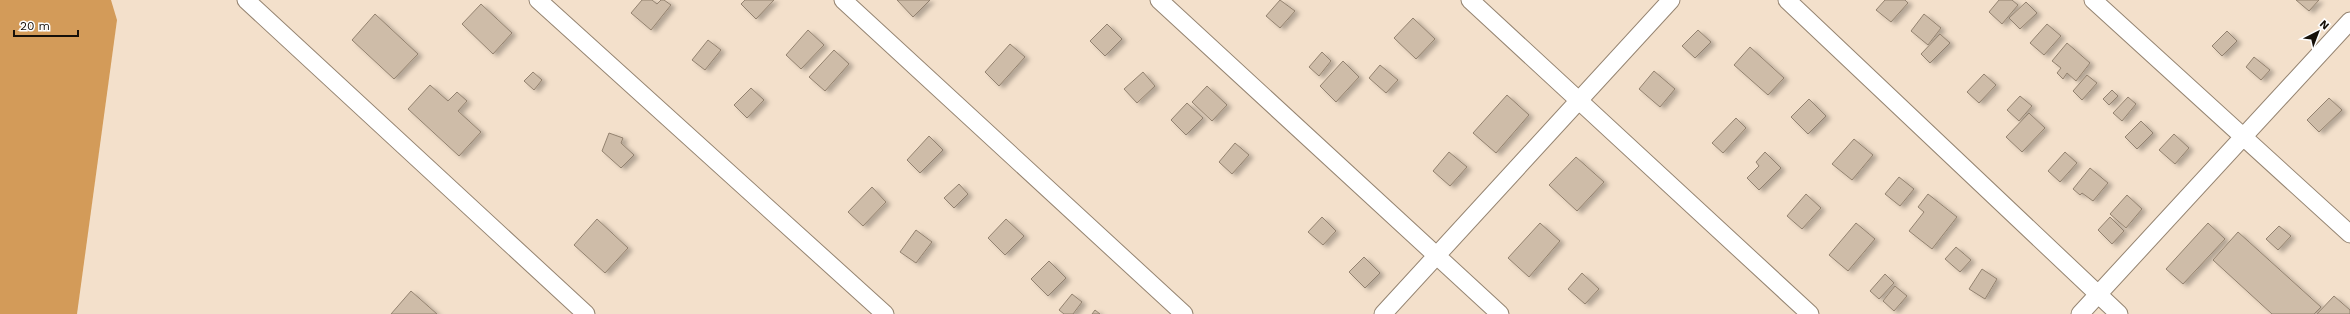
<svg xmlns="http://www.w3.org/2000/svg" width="2350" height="314" viewBox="0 0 2350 314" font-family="'Work Sans',sans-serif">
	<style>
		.water { fill: #d39b59 }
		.building { fill: #cebca8; stroke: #93826f; filter: url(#shadow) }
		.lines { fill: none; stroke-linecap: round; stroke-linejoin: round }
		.street-casing { stroke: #958471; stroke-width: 19 }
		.street { stroke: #fff; stroke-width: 17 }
	</style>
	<defs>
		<filter id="shadow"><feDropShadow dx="4.5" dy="2.5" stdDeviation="2" flood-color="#0004"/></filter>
	</defs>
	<rect width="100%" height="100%" fill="#f3e0cb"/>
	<path class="water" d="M0 0H111L117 20 77 314H0Z"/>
	<path class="building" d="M642 0H652L657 4 661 0H664L671 5 651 30 631 13Z
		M745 0H774L756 19 741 4Z
		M897 0H930L913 17Z
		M1280 0 1295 11 1280 28 1266 16Z
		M1885 0H1905L1908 3 1891 22 1876 10Z
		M1999 0H2012L2018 5 2002 24 1989 12Z
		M2296 0H2319L2309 11Z
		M2026 2 2037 13 2020 29 2009 18Z
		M481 4 512 33 493 54 462 24Z
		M375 14 418 54 394 79 352 40Z
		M1924 14 1941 28 1928 45 1911 31Z
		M1413 18 1435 39 1416 59 1394 38Z
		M1107 24 1122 39 1105 56 1090 41Z
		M2047 24 2061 36 2044 55 2030 43Z
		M808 30 824 45 801 69 786 55Z
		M1698 30 1711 42 1695 58 1682 46Z
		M2227 31 2237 41 2222 56 2212 46Z
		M1940 34 1950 43 1930 63 1921 54Z
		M708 40 721 50 705 70 692 60Z
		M2067 43 2090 63 2076 81 2067 73 2063 79 2057 73 2061 68 2052 61Z
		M1010 44 1025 57 999 86 985 72Z
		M1750 47 1784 78 1768 95 1734 65Z
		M834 50 849 64 825 91 809 77Z
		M1322 52 1331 61 1319 76 1309 67Z
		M2254 57 2270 70 2261 80 2246 67Z
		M1343 61 1359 77 1336 102 1320 86Z
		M1380 65 1398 80 1386 93 1369 78Z
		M1654 71 1675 89 1660 107 1639 89Z
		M533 72 542 80 534 90 524 81Z
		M1143 72 1155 86 1137 103 1124 89Z
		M1984 74 1996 85 1979 103 1967 92Z
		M2087 75 2097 83 2082 100 2073 91Z
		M430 85 448 101 457 92 467 101 458 111 481 132 459 156 408 109Z
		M1207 86 1227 105 1212 121 1192 102Z
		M751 88 764 100 747 118 734 105Z
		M2112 90 2118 96 2109 105 2103 99Z
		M1507 95 1529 115 1496 153 1473 133Z
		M2020 96 2032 106 2019 121 2007 110Z
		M2128 97 2136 104 2122 121 2113 113Z
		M2329 98 2342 110 2319 132 2307 120Z
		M1809 99 1826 116 1808 134 1791 117Z
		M1187 103 1203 118 1186 135 1171 120Z
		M2029 113 2045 128 2022 152 2006 137Z
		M1736 118 1746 128 1723 153 1712 143Z
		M2141 121 2153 133 2137 149 2125 137Z
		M609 133 623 138 621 143 634 155 621 168 602 151Z
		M2174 134 2189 148 2175 164 2159 150Z
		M929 136 943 150 920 173 907 160Z
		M1854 139 1873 155 1852 180 1832 164Z
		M1235 143 1249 155 1232 174 1219 162Z
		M1449 152 1467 167 1450 186 1433 171Z
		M1765 152 1781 168 1759 190 1747 178 1759 166 1756 162Z
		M2065 152 2077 163 2060 182 2048 171Z
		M1576 157 1604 182 1577 211 1549 185Z
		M2090 168 2108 183 2093 201 2082 193 2080 195 2073 189Z
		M1899 177 1914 189 1900 206 1885 194Z
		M959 184 968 194 954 208 944 198Z
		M872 187 886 202 863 226 848 212Z
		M1806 194 1821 208 1802 229 1787 216Z
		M1928 194 1957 217 1932 249 1909 231 1924 212 1918 207Z
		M2127 195 2142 209 2126 228 2110 214Z
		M1322 217 1336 231 1323 245 1308 232Z
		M2110 217 2124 231 2112 244 2098 230Z
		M597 219 628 248 605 273 574 245Z
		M1006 219 1024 236 1005 255 988 238Z
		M1540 223 1560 241 1529 277 1508 258Z
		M1856 223 1875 239 1848 271 1829 255Z
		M2208 223 2225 239 2183 284 2166 269Z
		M2279 226 2291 236 2278 250 2266 239Z
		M916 230 932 242 916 263 900 252Z
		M2238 232 2321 307 2314 314H2272L2213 260Z
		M1956 247 1971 260 1960 272 1945 259Z
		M1364 257 1380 273 1365 288 1349 272Z
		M1049 261 1066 278 1048 296 1031 279Z
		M1982 269 1997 279 1985 299 1969 289Z
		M1582 273 1599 289 1585 304 1568 289Z
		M1885 274 1894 283 1879 299 1870 291Z
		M1895 286 1907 296 1894 311 1883 301Z
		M411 291 437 314H391Z
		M1072 294 1082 302 1073 314H1064L1059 310Z
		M2334 296 2350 310V314H2317Z
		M1095 310 1100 314H1092Z"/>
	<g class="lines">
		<defs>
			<path id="street" d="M246 0 586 314
				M538 0 885 314
				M843 0 1184 314
				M1159 0 1500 314
				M1470 0 1810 314
				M1787 0 2119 314
				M2093 0 2350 234
				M1383 314 1671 0
				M2080 314 2350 21"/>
		</defs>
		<use href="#street" class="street-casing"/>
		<use href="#street" class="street"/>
	</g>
	<g transform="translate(2318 32) rotate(42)" stroke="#ffffff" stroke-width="3" paint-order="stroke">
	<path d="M0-3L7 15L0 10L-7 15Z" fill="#161009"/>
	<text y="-6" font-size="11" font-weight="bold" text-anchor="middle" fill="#161009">N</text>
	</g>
	<path d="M14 30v6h64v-6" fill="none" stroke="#161009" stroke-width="2"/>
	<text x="20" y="30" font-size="12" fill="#161009" stroke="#ffffff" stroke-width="3" paint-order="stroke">20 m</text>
</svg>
